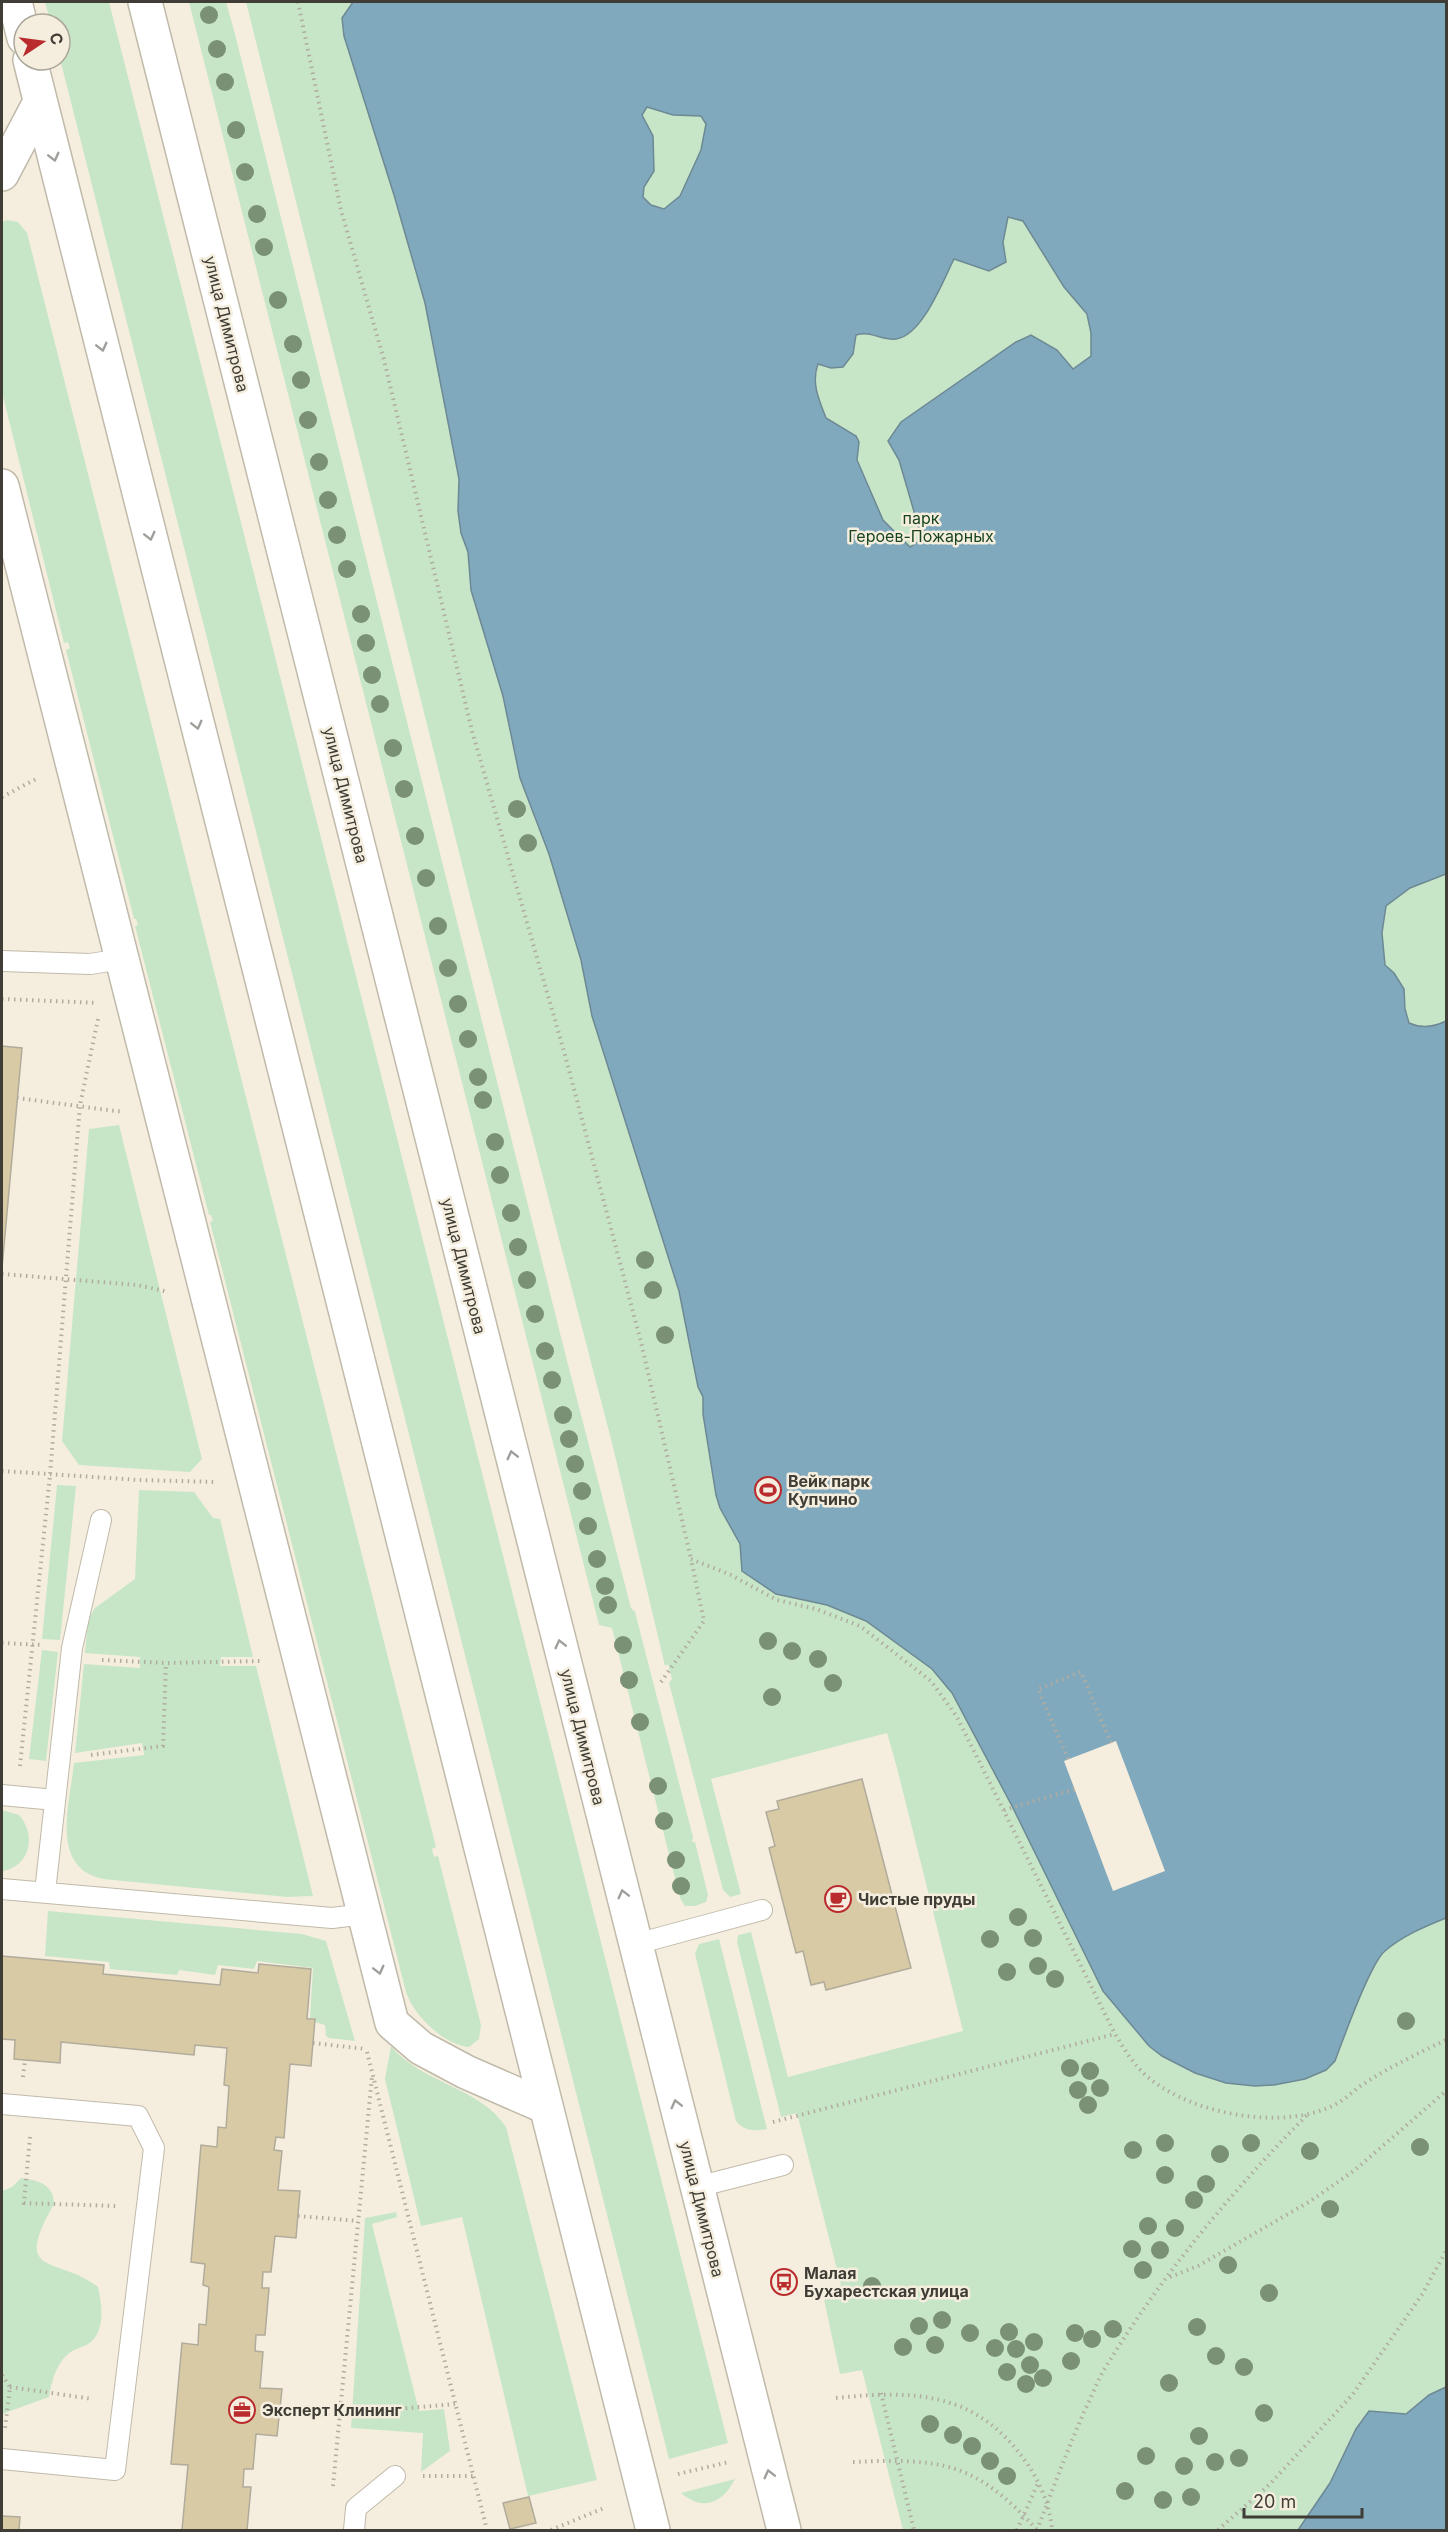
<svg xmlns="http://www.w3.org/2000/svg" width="1448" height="2532" viewBox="0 0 1448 2532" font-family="Inter,sans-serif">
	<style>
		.green { fill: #c7e6c8 }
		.water { fill: #81a9bd; stroke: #6d8994; stroke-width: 1.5; fill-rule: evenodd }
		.pier { fill: #f5eede }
		.building { fill: #d8caa5; stroke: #b1ab9b; stroke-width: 1.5 }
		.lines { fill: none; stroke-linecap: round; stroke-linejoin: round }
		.service-casing { stroke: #c0baaa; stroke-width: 22 }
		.minor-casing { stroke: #c0baaa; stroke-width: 36 }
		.tertiary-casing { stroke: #c0baaa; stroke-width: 36 }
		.path { stroke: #b1aca0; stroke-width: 4; stroke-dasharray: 1.5 4.5; stroke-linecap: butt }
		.service { stroke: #fff; stroke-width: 20 }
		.minor { stroke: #fff; stroke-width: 33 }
		.tertiary { stroke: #fff; stroke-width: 33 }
		.tree { fill: #7b9175 }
		.oneway { stroke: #9f9e9a }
		.labels { text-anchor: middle; stroke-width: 5; stroke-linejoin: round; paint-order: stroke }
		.street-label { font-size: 16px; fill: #3f3d36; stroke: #f5eede }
		.park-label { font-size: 16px; fill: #18451f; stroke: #f5eede }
		.poi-label { font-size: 16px; font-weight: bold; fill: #3f3d36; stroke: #f5eede; text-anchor: start }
	</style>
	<rect width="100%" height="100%" fill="#f5eede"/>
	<path class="green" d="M45 2H109L728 2443 669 2459 60 59V24H51Z
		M189 2H226L235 34 564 1349 631 1608 635 1612 693 1837 692 1842H695L708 1895 706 1902 695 1906H685L680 1898 612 1628 599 1625Z
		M246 2H1446V2530H903L862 2370 840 2374 822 2290 841 2285 797 2113 781 2117 737 1942 738 1935 751 1932 788 2077 963 2031 897 1768 887 1733 711 1779 741 1894 730 1897 723 1890 669 1683 672 1679 668 1664 665 1666 613 1447 472 904Z
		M7 220 18 222 27 233 436 1847 432 1849 434 1857 438 1856 481 2025 479 2039 469 2047C444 2045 414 2016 406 1992L210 1222 213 1221 211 1215H209L135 926 138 925 136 919H134L66 650 70 648 68 642 64 643 2 392V222Z
		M119 1125 202 1459 190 1472 79 1465 62 1441 89 1129Z
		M57 1485 76 1486 60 1640 42 1639Z
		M139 1490 194 1492 213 1518 220 1519 253 1657H221L220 1666H256L313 1896 287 1897 103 1879C49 1868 70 1803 74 1763L144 1755 142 1743 75 1753 84 1664 140 1668V1657L85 1653 88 1620 95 1608 135 1579Z
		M42 1650 58 1652 46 1761 29 1759Z
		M2 1810 19 1815C37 1835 30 1867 2 1871Z
		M48 1911 302 1934 326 1941 355 2041 329 2038 326 2036 325 2025 315 2022V2018H310L313 1968 257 1961 254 1969 218 1965 215 1975 179 1970 177 1975 110 1969 109 1962 45 1956Z
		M719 1939 767 2129H768C755 2131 745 2132 736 2121L695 1954 699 1944Z
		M391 2046C421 2083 480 2087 506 2127L597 2480 528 2496 462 2217 421 2226 385 2079Z
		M21 2178C37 2180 54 2184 54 2204 11 2279 57 2255 98 2287 102 2304 106 2333 88 2344 81 2348 73 2349 67 2355 56 2365 51 2383 49 2397L2 2414V2191L12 2187Z
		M396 2212 397 2217 372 2224 419 2411 444 2409 450 2451 421 2472 423 2433 351 2428 365 2218Z
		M735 2479C723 2503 703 2512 681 2493Z"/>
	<path class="water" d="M353 2H1446V874L1410 888 1386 906 1382 933 1385 965 1394 973 1404 989 1405 1009 1409 1023C1422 1029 1434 1027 1446 1021V1918C1426 1926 1402 1936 1385 1951 1370 1963 1343 2040 1335 2061L1326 2070 1305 2079 1274 2085 1255 2086 1226 2083 1195 2073 1162 2056 1149 2046 1103 1991 1012 1806 952 1693 932 1669 866 1621 827 1605 776 1594 742 1571 740 1544 720 1508 716 1495 703 1414V1397L698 1387 679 1291 592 1016 581 960 549 854 520 778 503 696 471 590 468 552 461 533 458 511 459 479 425 303 394 195 344 36 342 18ZM647 107 673 115 701 116 706 124 701 150 680 196 664 209 651 205 643 197 644 187 654 171 653 136 642 115ZM1008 217 1023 221 1064 287 1087 314 1091 333V356L1073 369 1057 350 1031 335 1016 342 901 422 888 441 899 460 922 539 910 547 883 520 857 460 859 442 856 436 826 418C819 400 811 383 818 364L831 368 843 367 853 354 856 335C871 330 882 341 896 339 922 336 943 281 954 259L989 271 1006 262 1003 242Z
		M1446 2387V2530H1298L1330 2483 1356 2429 1369 2411 1406 2414 1429 2395Z"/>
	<path class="pier" d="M1116 1741 1165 1871 1113 1891 1064 1761Z"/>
	<path class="building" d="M2 1046 22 1048 2 1268Z
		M862 1779 911 1968 826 1990 824 1982 811 1985 803 1951 796 1953 769 1848 775 1846 766 1812 779 1809 777 1801Z
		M2 1956 104 1965 103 1974 220 1985 222 1969 258 1973 259 1964 311 1969 307 2019H315L311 2066 290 2064 284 2138 276 2137 274 2150 282 2151 278 2190 300 2191 296 2238 275 2236 271 2272H263L262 2288H269L265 2335H256L255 2351 263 2352 260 2388 282 2389 277 2436 256 2434 253 2469H244L243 2487H251L247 2530H182L188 2465 171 2464 182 2343 198 2345 199 2324 206 2325 209 2287 203 2285 205 2264 191 2262 201 2145 217 2147 218 2127 226 2128 229 2086 224 2085 227 2048 195 2045 194 2055 61 2042 60 2063 14 2059 15 2040 2 2039Z
		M529 2497 536 2523 510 2529 503 2503Z
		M2 2516 20 2517 19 2530H2Z"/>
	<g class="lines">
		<defs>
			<path id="service" d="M2 961 90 964 122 959
				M2 1795 55 1800
				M2 1889 332 1918 365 1914
				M45 1892 72 1648 101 1520
				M636 1944 762 1910
				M2 2104 138 2116 154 2148 115 2470 2 2459
				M697 2187 783 2165
				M354 2530 356 2508 395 2476"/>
			<path id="minor" d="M2 174 40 102
				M2 486 392 2023 421 2048 466 2072 546 2107"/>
			<path id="tertiary" d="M15 2 24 38
				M145 2 784 2530
				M30 60 653 2530"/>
		</defs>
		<use href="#service" class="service-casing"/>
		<use href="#minor" class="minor-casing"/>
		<use href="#tertiary" class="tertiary-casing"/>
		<path class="path" d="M298 2 341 210 384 360 472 731 565 1055 641 1342 691 1559
			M2 797 38 778
			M2 999 97 1003
			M17 1098 123 1112
			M2 1274 138 1285 168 1292
			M2 1471 139 1480 216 1482
			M2 1643 43 1645
			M102 1660 166 1663 262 1661
			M661 1682 704 1621 691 1559 731 1575 777 1600 816 1609 860 1626 931 1681 957 1717 1115 2034C1125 2050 1134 2066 1149 2078 1192 2114 1284 2132 1336 2104 1346 2099 1355 2089 1365 2083 1391 2066 1419 2053 1446 2040
			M91 1755 163 1746 166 1663
			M1068 1759 1038 1689 1081 1672 1111 1743
			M20 1766 50 1475 80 1105 98 1019
			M1004 1810 1075 1789
			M313 2043 366 2049
			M367 2052 487 2530
			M23 2077 25 2060
			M773 2122 1115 2034
			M30 2137 24 2203 116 2206
			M298 2216 358 2221
			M1170 2277 1198 2266 1309 2202 1355 2170 1446 2091
			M2 2375 10 2387 5 2428
			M10 2387 93 2399
			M881 2393 914 2530
			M836 2398C914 2390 976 2391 1026 2462 1040 2482 1050 2505 1052 2530
			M280 2410 340 2417
			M340 2414 455 2404
			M853 2462C941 2458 976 2462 1037 2530
			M678 2474 729 2462
			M423 2476H473
			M333 2486 372 2076
			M551 2530 604 2508
			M1017 2530 1038 2483
			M1037 2530C1052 2491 1067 2451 1084 2412 1090 2400 1095 2387 1101 2375 1157 2281 1230 2193 1307 2115
			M1218 2530 1270 2484 1353 2394 1423 2293 1446 2251"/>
		<use href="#service" class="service"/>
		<use href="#minor" class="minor"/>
		<use href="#tertiary" class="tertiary"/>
	</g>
	<g class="tree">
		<circle cx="209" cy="15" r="9"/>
		<circle cx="217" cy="49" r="9"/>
		<circle cx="225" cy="82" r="9"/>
		<circle cx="236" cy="130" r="9"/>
		<circle cx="245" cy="172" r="9"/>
		<circle cx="257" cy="214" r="9"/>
		<circle cx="264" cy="247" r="9"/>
		<circle cx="278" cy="300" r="9"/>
		<circle cx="293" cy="344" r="9"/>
		<circle cx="301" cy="380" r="9"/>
		<circle cx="308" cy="420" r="9"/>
		<circle cx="319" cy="462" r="9"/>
		<circle cx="328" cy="500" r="9"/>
		<circle cx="337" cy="535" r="9"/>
		<circle cx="347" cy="569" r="9"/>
		<circle cx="361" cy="614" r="9"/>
		<circle cx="366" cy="643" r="9"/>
		<circle cx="372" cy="675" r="9"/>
		<circle cx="380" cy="704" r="9"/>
		<circle cx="393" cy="748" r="9"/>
		<circle cx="404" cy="789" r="9"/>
		<circle cx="517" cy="809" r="9"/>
		<circle cx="415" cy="836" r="9"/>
		<circle cx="528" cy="843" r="9"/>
		<circle cx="426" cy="878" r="9"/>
		<circle cx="438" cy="926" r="9"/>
		<circle cx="448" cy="968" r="9"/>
		<circle cx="458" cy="1004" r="9"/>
		<circle cx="468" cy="1039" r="9"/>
		<circle cx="478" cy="1077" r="9"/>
		<circle cx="483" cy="1100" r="9"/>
		<circle cx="495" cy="1142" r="9"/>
		<circle cx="500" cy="1175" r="9"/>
		<circle cx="511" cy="1213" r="9"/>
		<circle cx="518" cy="1247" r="9"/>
		<circle cx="645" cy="1260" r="9"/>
		<circle cx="527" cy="1280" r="9"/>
		<circle cx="653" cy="1290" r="9"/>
		<circle cx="535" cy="1314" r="9"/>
		<circle cx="665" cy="1335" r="9"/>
		<circle cx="545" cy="1351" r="9"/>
		<circle cx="552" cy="1380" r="9"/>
		<circle cx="563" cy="1415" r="9"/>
		<circle cx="569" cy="1439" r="9"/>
		<circle cx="575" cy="1464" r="9"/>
		<circle cx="582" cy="1491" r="9"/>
		<circle cx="588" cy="1526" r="9"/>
		<circle cx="597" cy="1559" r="9"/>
		<circle cx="605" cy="1586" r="9"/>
		<circle cx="608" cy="1605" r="9"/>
		<circle cx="768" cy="1641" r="9"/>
		<circle cx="623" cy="1645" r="9"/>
		<circle cx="792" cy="1651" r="9"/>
		<circle cx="818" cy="1659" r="9"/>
		<circle cx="629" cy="1680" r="9"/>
		<circle cx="833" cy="1683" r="9"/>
		<circle cx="772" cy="1697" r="9"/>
		<circle cx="640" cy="1722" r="9"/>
		<circle cx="658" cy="1786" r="9"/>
		<circle cx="664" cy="1821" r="9"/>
		<circle cx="676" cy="1860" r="9"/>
		<circle cx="681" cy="1886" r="9"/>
		<circle cx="1018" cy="1917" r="9"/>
		<circle cx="1033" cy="1938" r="9"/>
		<circle cx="990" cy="1939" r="9"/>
		<circle cx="1038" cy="1966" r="9"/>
		<circle cx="1007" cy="1972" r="9"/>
		<circle cx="1055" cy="1979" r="9"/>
		<circle cx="1406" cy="2021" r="9"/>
		<circle cx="1070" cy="2068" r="9"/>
		<circle cx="1090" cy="2071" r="9"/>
		<circle cx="1100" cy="2088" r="9"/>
		<circle cx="1078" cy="2090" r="9"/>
		<circle cx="1088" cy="2105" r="9"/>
		<circle cx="1165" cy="2143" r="9"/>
		<circle cx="1251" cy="2143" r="9"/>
		<circle cx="1420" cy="2147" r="9"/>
		<circle cx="1133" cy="2150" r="9"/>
		<circle cx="1310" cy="2151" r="9"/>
		<circle cx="1220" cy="2154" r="9"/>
		<circle cx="1165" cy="2175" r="9"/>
		<circle cx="1206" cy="2184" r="9"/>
		<circle cx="1194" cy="2200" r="9"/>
		<circle cx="1330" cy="2209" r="9"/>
		<circle cx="1148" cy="2226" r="9"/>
		<circle cx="1175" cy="2228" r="9"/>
		<circle cx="1132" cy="2249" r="9"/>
		<circle cx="1160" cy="2250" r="9"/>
		<circle cx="1228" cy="2265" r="9"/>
		<circle cx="1143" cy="2270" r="9"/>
		<circle cx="872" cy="2286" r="9"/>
		<circle cx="1269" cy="2293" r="9"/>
		<circle cx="942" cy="2320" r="9"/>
		<circle cx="919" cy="2326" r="9"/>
		<circle cx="1197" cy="2327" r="9"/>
		<circle cx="1113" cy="2329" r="9"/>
		<circle cx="1009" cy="2332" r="9"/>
		<circle cx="970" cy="2333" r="9"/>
		<circle cx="1075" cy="2333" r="9"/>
		<circle cx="1092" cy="2339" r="9"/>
		<circle cx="1034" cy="2342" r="9"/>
		<circle cx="935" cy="2345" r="9"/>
		<circle cx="903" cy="2347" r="9"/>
		<circle cx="995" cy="2348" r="9"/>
		<circle cx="1016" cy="2349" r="9"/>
		<circle cx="1216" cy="2356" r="9"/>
		<circle cx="1071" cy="2361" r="9"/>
		<circle cx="1030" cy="2365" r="9"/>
		<circle cx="1244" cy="2367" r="9"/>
		<circle cx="1007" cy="2372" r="9"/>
		<circle cx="1043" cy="2378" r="9"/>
		<circle cx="1169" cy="2383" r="9"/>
		<circle cx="1026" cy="2384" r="9"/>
		<circle cx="1264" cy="2413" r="9"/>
		<circle cx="930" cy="2424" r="9"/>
		<circle cx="953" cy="2435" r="9"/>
		<circle cx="1199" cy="2436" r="9"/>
		<circle cx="972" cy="2446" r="9"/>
		<circle cx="1146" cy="2456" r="9"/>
		<circle cx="1239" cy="2458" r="9"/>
		<circle cx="990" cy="2461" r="9"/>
		<circle cx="1215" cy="2462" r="9"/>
		<circle cx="1184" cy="2466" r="9"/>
		<circle cx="1007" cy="2476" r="9"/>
		<circle cx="1125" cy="2491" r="9"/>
		<circle cx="1191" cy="2497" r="9"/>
		<circle cx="1163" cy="2500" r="9"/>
	</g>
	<defs><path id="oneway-chevron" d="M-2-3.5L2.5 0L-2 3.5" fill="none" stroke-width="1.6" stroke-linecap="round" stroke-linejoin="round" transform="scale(1.5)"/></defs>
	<g class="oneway">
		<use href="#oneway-chevron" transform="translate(54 157) rotate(76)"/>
		<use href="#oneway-chevron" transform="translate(102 347) rotate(76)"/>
		<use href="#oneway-chevron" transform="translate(150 536) rotate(76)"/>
		<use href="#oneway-chevron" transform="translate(197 725) rotate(76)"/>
		<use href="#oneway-chevron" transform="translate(512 1455) rotate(-104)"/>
		<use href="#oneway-chevron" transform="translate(560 1644) rotate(-104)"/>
		<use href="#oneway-chevron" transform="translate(623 1894) rotate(-104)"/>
		<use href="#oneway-chevron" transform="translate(379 1970) rotate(76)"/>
		<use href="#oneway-chevron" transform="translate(676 2104) rotate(-104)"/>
		<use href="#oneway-chevron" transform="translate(769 2474) rotate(-104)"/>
	</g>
	<defs>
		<symbol id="stadium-ring" viewBox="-11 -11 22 22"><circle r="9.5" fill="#f5eede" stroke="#ba2b2d" stroke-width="1.5"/><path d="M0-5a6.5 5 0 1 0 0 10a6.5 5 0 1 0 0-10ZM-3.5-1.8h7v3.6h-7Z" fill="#ba2b2d"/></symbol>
		<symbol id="cafe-ring" viewBox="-11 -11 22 22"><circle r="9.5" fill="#f5eede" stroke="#ba2b2d" stroke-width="1.5"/><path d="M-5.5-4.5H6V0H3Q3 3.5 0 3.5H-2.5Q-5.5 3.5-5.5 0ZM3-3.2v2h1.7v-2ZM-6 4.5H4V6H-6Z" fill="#ba2b2d"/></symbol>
		<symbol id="bus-ring" viewBox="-11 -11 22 22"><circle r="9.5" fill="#f5eede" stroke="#ba2b2d" stroke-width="1.5"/><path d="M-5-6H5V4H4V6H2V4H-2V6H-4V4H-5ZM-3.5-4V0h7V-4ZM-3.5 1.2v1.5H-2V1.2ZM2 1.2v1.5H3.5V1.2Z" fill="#ba2b2d"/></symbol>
		<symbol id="office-ring" viewBox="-11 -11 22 22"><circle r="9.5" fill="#f5eede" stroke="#ba2b2d" stroke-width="1.5"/><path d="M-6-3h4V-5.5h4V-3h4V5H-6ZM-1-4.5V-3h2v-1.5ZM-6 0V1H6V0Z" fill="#ba2b2d"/></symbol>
	</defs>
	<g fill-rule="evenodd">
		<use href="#stadium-ring" x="753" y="1475" width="30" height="30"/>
		<use href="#cafe-ring" x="823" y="1884" width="30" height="30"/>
		<use href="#bus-ring" x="769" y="2267" width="30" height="30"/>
		<use href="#office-ring" x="227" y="2395" width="30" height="30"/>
	</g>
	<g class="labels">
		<g class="street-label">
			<text transform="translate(227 324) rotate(76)" y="6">улица Димитрова</text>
			<text transform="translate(346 795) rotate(76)" y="6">улица Димитрова</text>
			<text transform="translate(464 1266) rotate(76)" y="6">улица Димитрова</text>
			<text transform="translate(583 1737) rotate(76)" y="6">улица Димитрова</text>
			<text transform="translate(702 2209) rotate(76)" y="6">улица Димитрова</text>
		</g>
		<g class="park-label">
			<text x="921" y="524">парк<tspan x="921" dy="18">Героев-Пожарных</tspan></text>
		</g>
		<g class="poi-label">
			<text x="788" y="1487">Вейк парк<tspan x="788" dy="18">Купчино</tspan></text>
			<text x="858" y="1905">Чистые пруды</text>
			<text x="804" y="2279">Малая<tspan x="804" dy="18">Бухарестская улица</tspan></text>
			<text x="262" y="2416">Эксперт Клининг</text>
		</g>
	</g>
	<rect width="1448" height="2532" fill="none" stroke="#3f3d36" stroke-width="6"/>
	<g transform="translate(42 42) rotate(77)"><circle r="28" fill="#f5eede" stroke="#aca79b" stroke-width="1.5"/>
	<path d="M0-4.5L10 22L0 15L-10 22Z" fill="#ba2b2d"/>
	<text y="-9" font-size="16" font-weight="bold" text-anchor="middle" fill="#3f3d36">С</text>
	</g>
	<path d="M1244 2508v9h118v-9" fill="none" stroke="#3f3d36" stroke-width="3"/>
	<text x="1253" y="2508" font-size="18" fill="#3f3d36" stroke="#f5eede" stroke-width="4.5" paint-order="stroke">20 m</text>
</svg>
